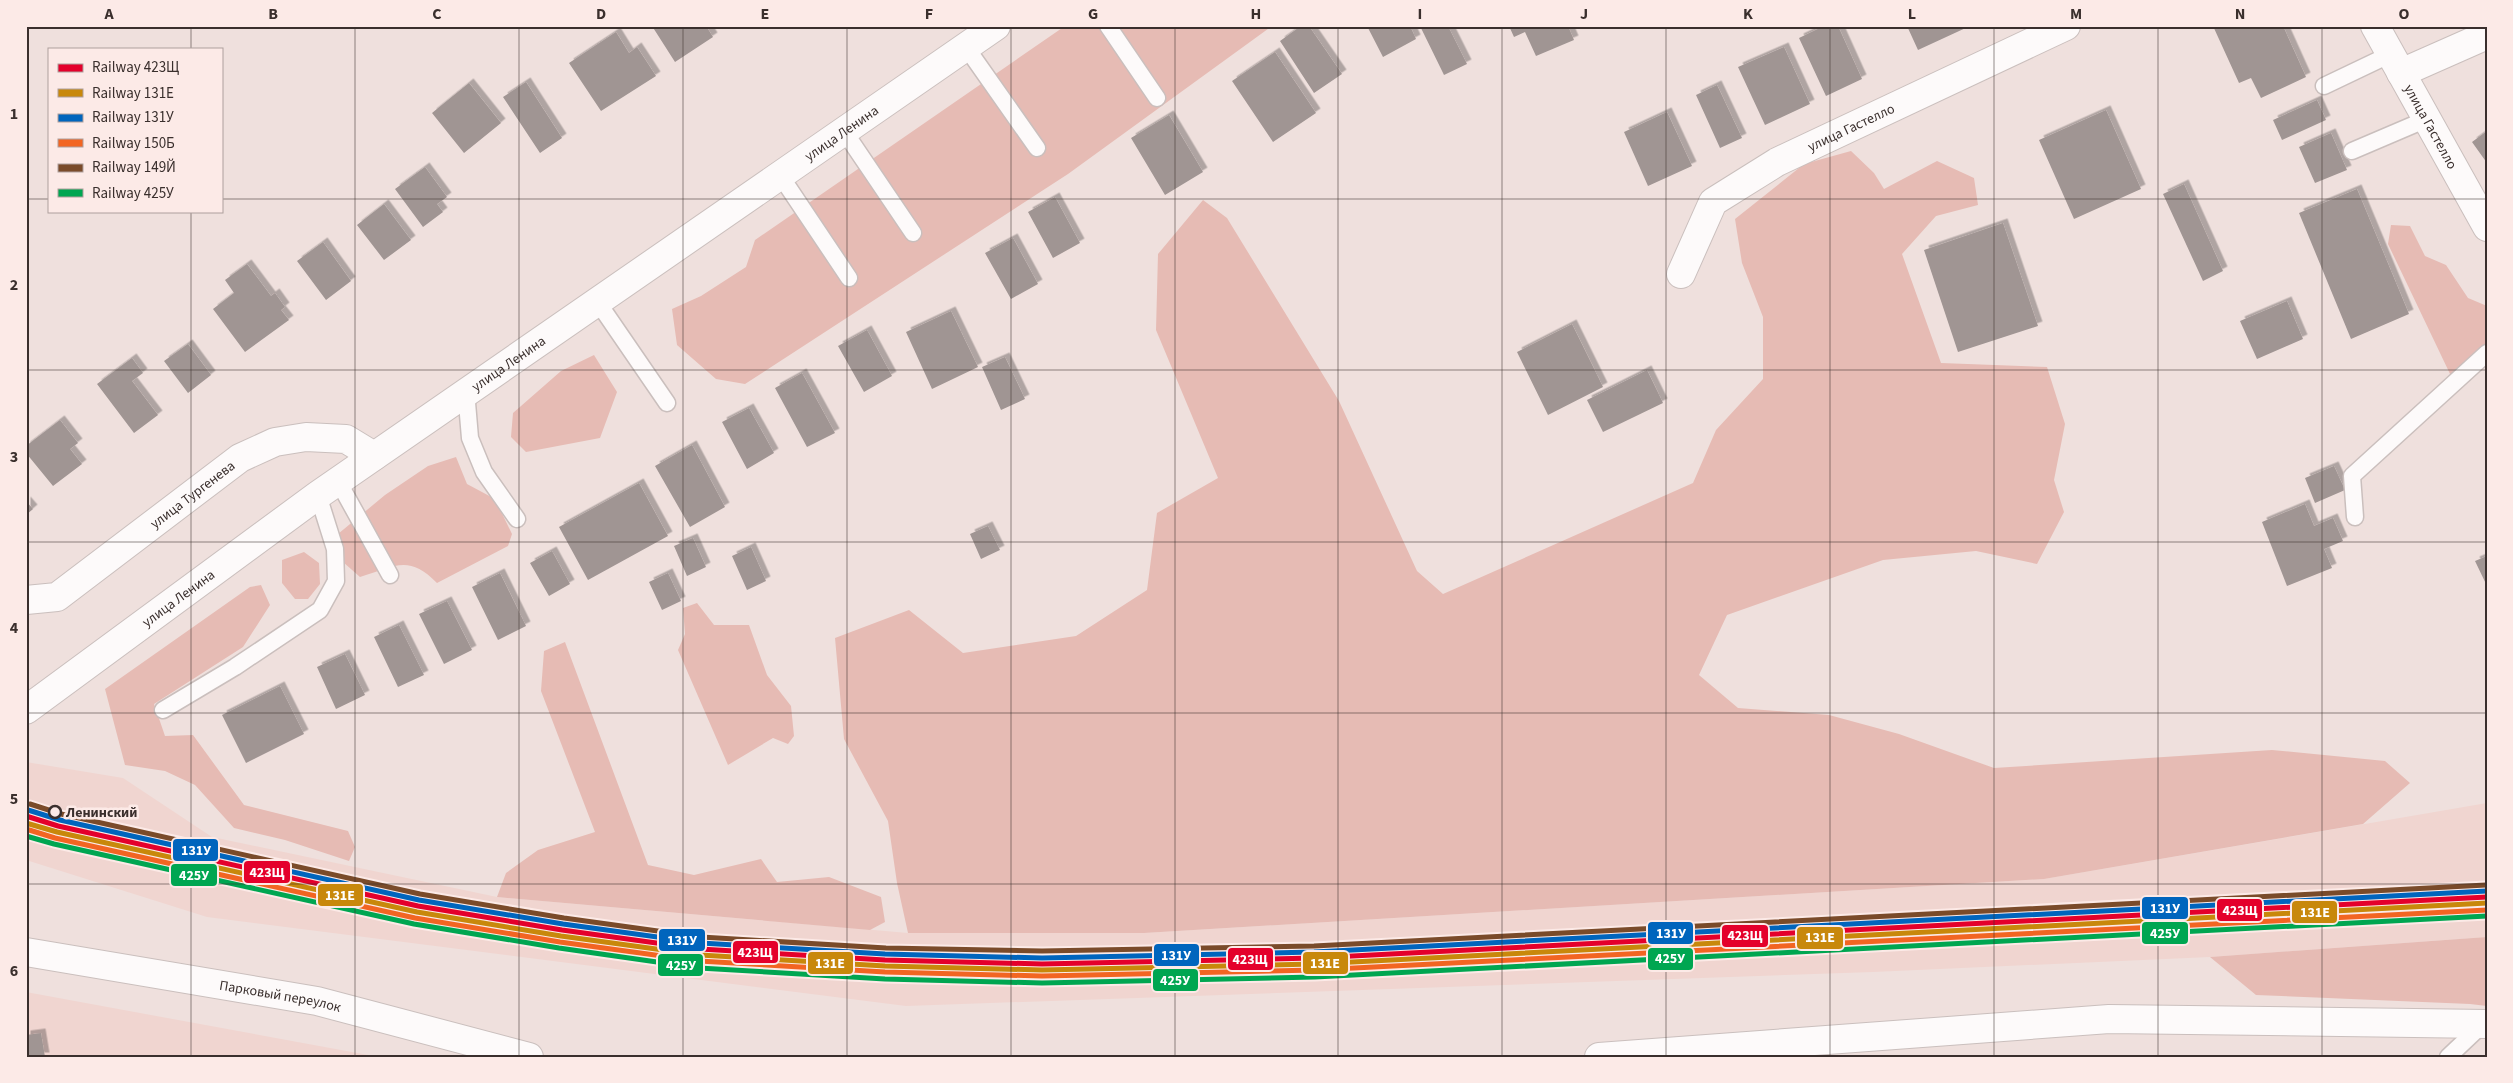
<svg xmlns="http://www.w3.org/2000/svg" width="2513" height="1083" viewBox="0 0 2513 1083" font-family="'Source Sans 3',sans-serif">
	<style>
		.built { fill: #f0d5d0 }
		.green { fill: #e6bbb4 }
		.building { fill: #a09593; filter: url(#shadow) }
		.lines { fill: none; stroke-linecap: round; stroke-linejoin: round }
		.service-casing { stroke: #cabfbd; stroke-width: 19 }
		.minor-casing { stroke: #cabfbd; stroke-width: 30 }
		.primary-casing { stroke: #cabfbd; stroke-width: 30 }
		.service { stroke: #fdfafa; stroke-width: 16 }
		.minor { stroke: #fdfafa; stroke-width: 28 }
		.primary { stroke: #fdfafa; stroke-width: 28 }
		.rail-1-casing { stroke: #fceae7; stroke-width: 9 }
		.rail-2-casing { stroke: #fceae7; stroke-width: 9 }
		.rail-3-casing { stroke: #fceae7; stroke-width: 9 }
		.rail-4-casing { stroke: #fceae7; stroke-width: 9 }
		.rail-5-casing { stroke: #fceae7; stroke-width: 9 }
		.rail-6-casing { stroke: #fceae7; stroke-width: 9 }
		.rail-1 { stroke: #e4002b; stroke-width: 5 }
		.rail-2 { stroke: #c8880b; stroke-width: 5 }
		.rail-3 { stroke: #0065bd; stroke-width: 5 }
		.rail-4 { stroke: #f26522; stroke-width: 5 }
		.rail-5 { stroke: #7a4b2a; stroke-width: 5 }
		.rail-6 { stroke: #00a651; stroke-width: 5 }
		.grid { fill: none; stroke: #3a2f2d; stroke-width: 1; stroke-opacity: 0.55 }
		.stop-dot { fill: #fceae7; stroke: #3a2f2d; stroke-width: 2.5 }
		.labels { text-anchor: middle; stroke-width: 5; stroke-linejoin: round; paint-order: stroke }
		.street-label { font-size: 14px; fill: #3a2f2d; stroke: #fceae7 }
		.stop-label { font-size: 14px; font-weight: bold; fill: #3a2f2d; stroke: #fceae7; text-anchor: start }
		.line-badge { stroke: #fceae7; stroke-width: 2 }
		.badge-label { font-size: 14px; text-anchor: middle; font-weight: bold; fill: #fff }
		.neatline { fill: none; stroke: #3a2f2d; stroke-width: 2 }
		.grid-label { font-size: 16px; text-anchor: middle; font-weight: bold; fill: #3a2f2d }
	</style>
	<defs>
		<filter id="shadow"><feDropShadow dx="4.5" dy="-4.5" stdDeviation="0" flood-color="#0004"/></filter>
	</defs>
	<rect width="100%" height="100%" fill="#efe0dd"/>
	<path class="built" d="M26 762 123 778 212 837 497 897 908 933H1144L2044 879 2487 803V937L2210 957 1873 972 906 1006 207 917 26 860Z
		M26 992 379 1057H26Z"/>
	<path class="green" d="M1065 26H1272L1068 174 745 384 716 379 677 345 672 309 701 296 746 267 755 240Z
		M1851 151 1874 173 1884 189 1937 161 1974 178 1978 205 1936 216 1902 254 1941 363 2047 367 2065 424 2054 480 2064 512 2037 564 1976 551 1883 560 1727 615 1699 675 1738 708 1829 715 1899 734 1994 768 2272 750 2385 761 2410 783 2363 824 2044 879 1144 933H908L897 883 888 821 844 739 835 638 909 610 963 653 1076 636 1147 590 1157 513 1218 478 1156 330 1158 254 1203 200 1227 218 1339 401 1417 571 1443 594 1693 483 1716 430 1763 379V317L1742 263 1735 219 1804 164Z
		M2391 225 2410 226 2425 256 2446 265 2468 298 2487 306V345L2451 376 2388 244Z
		M594 355 617 392 600 438 526 452 511 437 513 413 561 371Z
		M456 457 467 484 495 499 512 534 508 546 437 583C409 554 395 566 360 577L343 562 338 534 385 495 428 466Z
		M304 552 319 563 320 584 308 599H295L282 583V560Z
		M261 585 270 605 243 647 154 704 165 736 193 735 244 805 348 831 355 847 349 861 285 840 234 828 195 785 165 771 125 765 105 689 250 587Z
		M697 603 714 625H749L767 675 791 706 794 736 788 744 773 738 728 765 678 650 685 634 683 608Z
		M565 642 648 865 694 875 761 859 777 882 829 877 881 897 885 922 870 930 497 897 506 873 538 850 595 832 541 691 544 651Z
		M2487 937V1006L2470 1004 2256 995 2210 957Z"/>
	<path class="building" d="M652 26H706L713 37 675 62Z
		M1301 26H1309L1342 74 1314 93 1280 41Z
		M1367 26H1410L1416 39 1383 57Z
		M1420 26H1448L1467 64 1444 75Z
		M1509 26H1568L1574 40 1536 56 1525 32 1514 37Z
		M1824 26H1838L1862 79 1826 96 1799 38Z
		M1907 26H1970L1918 50Z
		M2213 26H2283L2306 77 2261 98 2251 78 2239 83Z
		M616 32 629 53 637 47 656 76 601 111 569 63Z
		M1784 47 1810 104 1765 125 1738 67Z
		M1275 52 1316 113 1273 142 1232 81Z
		M526 82 562 138 540 153 503 97Z
		M469 83 501 123 464 153 432 113Z
		M1717 85 1742 138 1720 148 1696 95Z
		M2317 100 2326 120 2282 140 2273 120Z
		M2106 110 2141 189 2074 219 2039 140Z
		M1667 112 1692 166 1648 186 1624 132Z
		M1169 115 1203 172 1165 195 1131 138Z
		M2487 131V163L2472 142Z
		M2331 133 2347 170 2315 183 2299 147Z
		M425 167 447 197 437 204 443 212 423 227 395 189Z
		M2184 184 2223 271 2203 281 2163 194Z
		M2357 189 2409 314 2351 339 2299 213Z
		M1055 197 1080 243 1053 258 1028 212Z
		M384 204 411 240 384 260 357 225Z
		M2003 223 2038 326 1958 352 1924 250Z
		M1013 238 1038 284 1011 299 985 253Z
		M323 242 351 281 326 300 297 261Z
		M247 264 271 296 275 293 285 307 281 310 289 320 245 352 213 309 234 293 225 280Z
		M2287 301 2303 339 2257 359 2240 321Z
		M951 311 978 367 932 389 906 332Z
		M1572 324 1603 387 1548 415 1517 352Z
		M867 330 892 376 864 392 838 346Z
		M188 344 211 375 188 393 164 361Z
		M1005 357 1025 399 1001 410 982 367Z
		M132 358 143 373 132 381 158 415 134 433 97 384Z
		M1647 370 1663 403 1603 432 1587 400Z
		M802 373 835 433 807 447 775 388Z
		M749 408 774 453 747 469 722 422Z
		M60 420 78 443 70 449 82 464 53 486 26 453V446Z
		M692 445 725 507 690 527 655 466Z
		M2334 466 2345 490 2315 503 2305 478Z
		M639 483 668 536 588 580 559 527Z
		M26 501 33 509 26 515Z
		M2305 504 2314 526 2333 518 2343 541 2324 549 2332 568 2287 586 2262 522Z
		M988 526 1000 550 981 559 970 534Z
		M693 538 706 567 687 576 674 546Z
		M751 547 766 581 747 590 732 556Z
		M552 551 570 584 549 596 530 563Z
		M2487 556V586L2475 561Z
		M500 573 526 626 498 640 472 587Z
		M668 573 681 601 662 610 649 582Z
		M447 601 472 650 444 664 419 614Z
		M399 625 424 675 398 687 374 637Z
		M345 654 365 695 336 709 317 667Z
		M280 686 304 734 246 763 222 715Z
		M41 1033 45 1057H26V1035Z"/>
	<g class="lines">
		<defs>
			<path id="service" d="M1108 26 1157 98
				M966 47 1037 148
				M2324 86 2391 54
				M844 131 913 233
				M2352 151 2427 119
				M780 175 849 278
				M597 301 667 403
				M466 391 470 438 484 472 517 519
				M338 481 390 575
				M2355 517 2352 476 2487 353
				M163 710 235 667 320 610 336 581 335 549 318 495
				M2448 1057 2484 1023"/>
			<g id="minor">
				<path id="s1" d="M2375 26 2487 227"/>
				<path d="M2401 73 2487 35"/>
				<path id="s2" d="M1681 274 1713 202 1777 162 2066 26"/>
				<path id="s3" d="M26 600 57 597 240 458 275 442 306 437 346 439 374 456"/>
				<path id="s4" d="M26 952 317 1001 529 1057"/>
				<path d="M1599 1057 2109 1019 2487 1024"/>
			</g>
			<g id="primary">
				<path id="s5" d="M26 710 318 495 996 26"/>
			</g>
		</defs>
		<use href="#service" class="service-casing"/>
		<use href="#minor" class="minor-casing"/>
		<use href="#primary" class="primary-casing"/>
		<use href="#service" class="service"/>
		<use href="#minor" class="minor"/>
		<use href="#primary" class="primary"/>
		<defs>
			<path id="rail-1" d="M26 816 58 826 418 906 562 930 700 949 885 960 1042 964 1314 958 2487 897"/>
			<path id="rail-2" d="M26 823 57 832 417 912 561 936 700 955 885 966 1042 970 1314 964 2487 903"/>
			<path id="rail-3" d="M28 810 60 820 419 900 563 924 701 943 885 954 1042 958 1314 952 2487 891"/>
			<path id="rail-4" d="M26 829 55 838 415 918 560 942 699 961 885 972 1042 976 1315 970 2487 910"/>
			<path id="rail-5" d="M30 804 61 814 420 894 564 918 701 937 886 948 1042 951 1314 946 2486 885"/>
			<path id="rail-6" d="M26 836 54 844 414 924 559 948 699 968 885 979 1042 983 1315 977 2487 916"/>
		</defs>
		<use href="#rail-1" class="rail-1-casing"/>
		<use href="#rail-2" class="rail-2-casing"/>
		<use href="#rail-3" class="rail-3-casing"/>
		<use href="#rail-4" class="rail-4-casing"/>
		<use href="#rail-5" class="rail-5-casing"/>
		<use href="#rail-6" class="rail-6-casing"/>
		<use href="#rail-1" class="rail-1"/>
		<use href="#rail-2" class="rail-2"/>
		<use href="#rail-3" class="rail-3"/>
		<use href="#rail-4" class="rail-4"/>
		<use href="#rail-5" class="rail-5"/>
		<use href="#rail-6" class="rail-6"/>
	</g>
	<path class="grid" d="M191 26V49M355 26V1057M519 26V1057M683 26V1057M847 26V1057M1011 26V1057M1175 26V1057M1338 26V1057M1502 26V1057M1666 26V1057M1830 26V1057M1994 26V1057M2158 26V1057M2322 26V1057M26 199H49M221 199H2487M191 211V1057M26 370H2487M26 542H2487M26 713H2487M26 884H2487"/>
	<circle class="stop-dot" cx="55" cy="812" r="6"/>
	<g class="labels">
		<g class="street-label">
			<text dy="5" stroke="none"><textPath href="#s1" startOffset="115">улица Гастелло</textPath></text>
			<text dy="5" stroke="none"><textPath href="#s2" startOffset="236">улица Гастелло</textPath></text>
			<text dy="5" stroke="none"><textPath href="#s5" startOffset="999">улица Ленина</textPath></text>
			<text dy="5" stroke="none"><textPath href="#s5" startOffset="594">улица Ленина</textPath></text>
			<text dy="5" stroke="none"><textPath href="#s3" startOffset="201">улица Тургенева</textPath></text>
			<text dy="5" stroke="none"><textPath href="#s5" startOffset="189">улица Ленина</textPath></text>
			<text dy="5" stroke="none"><textPath href="#s4" startOffset="258">Парковый переулок</textPath></text>
		</g>
		<g class="stop-label">
			<text x="66" y="817">Ленинский</text>
		</g>
	</g>
	<g class="line-badge">
		<rect x="172" y="838" width="47" height="24" rx="5" fill="#0065bd"/>
		<rect x="243" y="860" width="48" height="24" rx="5" fill="#e4002b"/>
		<rect x="170" y="863" width="48" height="24" rx="5" fill="#00a651"/>
		<rect x="317" y="883" width="47" height="24" rx="5" fill="#c8880b"/>
		<rect x="2141" y="896" width="48" height="24" rx="5" fill="#0065bd"/>
		<rect x="2216" y="898" width="47" height="24" rx="5" fill="#e4002b"/>
		<rect x="2291" y="900" width="47" height="24" rx="5" fill="#c8880b"/>
		<rect x="2141" y="921" width="48" height="24" rx="5" fill="#00a651"/>
		<rect x="1647" y="921" width="47" height="24" rx="5" fill="#0065bd"/>
		<rect x="1721" y="924" width="48" height="24" rx="5" fill="#e4002b"/>
		<rect x="1796" y="926" width="48" height="24" rx="5" fill="#c8880b"/>
		<rect x="658" y="928" width="48" height="24" rx="5" fill="#0065bd"/>
		<rect x="732" y="940" width="47" height="24" rx="5" fill="#e4002b"/>
		<rect x="1153" y="943" width="47" height="24" rx="5" fill="#0065bd"/>
		<rect x="1647" y="947" width="47" height="24" rx="5" fill="#00a651"/>
		<rect x="1227" y="947" width="47" height="24" rx="5" fill="#e4002b"/>
		<rect x="807" y="951" width="47" height="24" rx="5" fill="#c8880b"/>
		<rect x="1302" y="951" width="47" height="24" rx="5" fill="#c8880b"/>
		<rect x="657" y="953" width="47" height="24" rx="5" fill="#00a651"/>
		<rect x="1152" y="968" width="47" height="24" rx="5" fill="#00a651"/>
	</g>
	<g class="badge-label">
		<text x="196" y="855">131У</text>
		<text x="267" y="877">423Щ</text>
		<text x="194" y="880">425У</text>
		<text x="340" y="900">131Е</text>
		<text x="2165" y="913">131У</text>
		<text x="2240" y="915">423Щ</text>
		<text x="2315" y="917">131Е</text>
		<text x="2165" y="938">425У</text>
		<text x="1671" y="938">131У</text>
		<text x="1745" y="940">423Щ</text>
		<text x="1820" y="942">131Е</text>
		<text x="682" y="945">131У</text>
		<text x="755" y="957">423Щ</text>
		<text x="1176" y="960">131У</text>
		<text x="1670" y="963">425У</text>
		<text x="1250" y="964">423Щ</text>
		<text x="830" y="968">131Е</text>
		<text x="1325" y="968">131Е</text>
		<text x="681" y="970">425У</text>
		<text x="1175" y="985">425У</text>
	</g>
	<rect width="2513" height="1083" fill="none" stroke="#fceae7" stroke-width="55"/>
	<rect x="48" y="48" width="175" height="165" fill="#fceae7" stroke="#ae9f9d"/>
	<rect x="58" y="64" width="25" height="8" fill="#e4002b" stroke="#ae9f9d"/>
	<text x="92" y="72" font-size="15" fill="#3a2f2d">Railway 423Щ</text>
	<rect x="58" y="89" width="25" height="8" fill="#c8880b" stroke="#ae9f9d"/>
	<text x="92" y="98" font-size="15" fill="#3a2f2d">Railway 131Е</text>
	<rect x="58" y="114" width="25" height="8" fill="#0065bd" stroke="#ae9f9d"/>
	<text x="92" y="122" font-size="15" fill="#3a2f2d">Railway 131У</text>
	<rect x="58" y="139" width="25" height="8" fill="#f26522" stroke="#ae9f9d"/>
	<text x="92" y="148" font-size="15" fill="#3a2f2d">Railway 150Б</text>
	<rect x="58" y="164" width="25" height="8" fill="#7a4b2a" stroke="#ae9f9d"/>
	<text x="92" y="172" font-size="15" fill="#3a2f2d">Railway 149Й</text>
	<rect x="58" y="189" width="25" height="8" fill="#00a651" stroke="#ae9f9d"/>
	<text x="92" y="198" font-size="15" fill="#3a2f2d">Railway 425У</text>
	<rect x="28" y="28" width="2458" height="1028" class="neatline"/>
	<g class="grid-label">
		<text x="109" y="19">A</text>
		<text x="273" y="19">B</text>
		<text x="437" y="19">C</text>
		<text x="601" y="19">D</text>
		<text x="765" y="19">E</text>
		<text x="929" y="19">F</text>
		<text x="1093" y="19">G</text>
		<text x="1256" y="19">H</text>
		<text x="1420" y="19">I</text>
		<text x="1584" y="19">J</text>
		<text x="1748" y="19">K</text>
		<text x="1912" y="19">L</text>
		<text x="2076" y="19">M</text>
		<text x="2240" y="19">N</text>
		<text x="2404" y="19">O</text>
		<text x="14" y="119">1</text>
		<text x="14" y="290">2</text>
		<text x="14" y="462">3</text>
		<text x="14" y="633">4</text>
		<text x="14" y="804">5</text>
		<text x="14" y="976">6</text>
	</g>
</svg>
